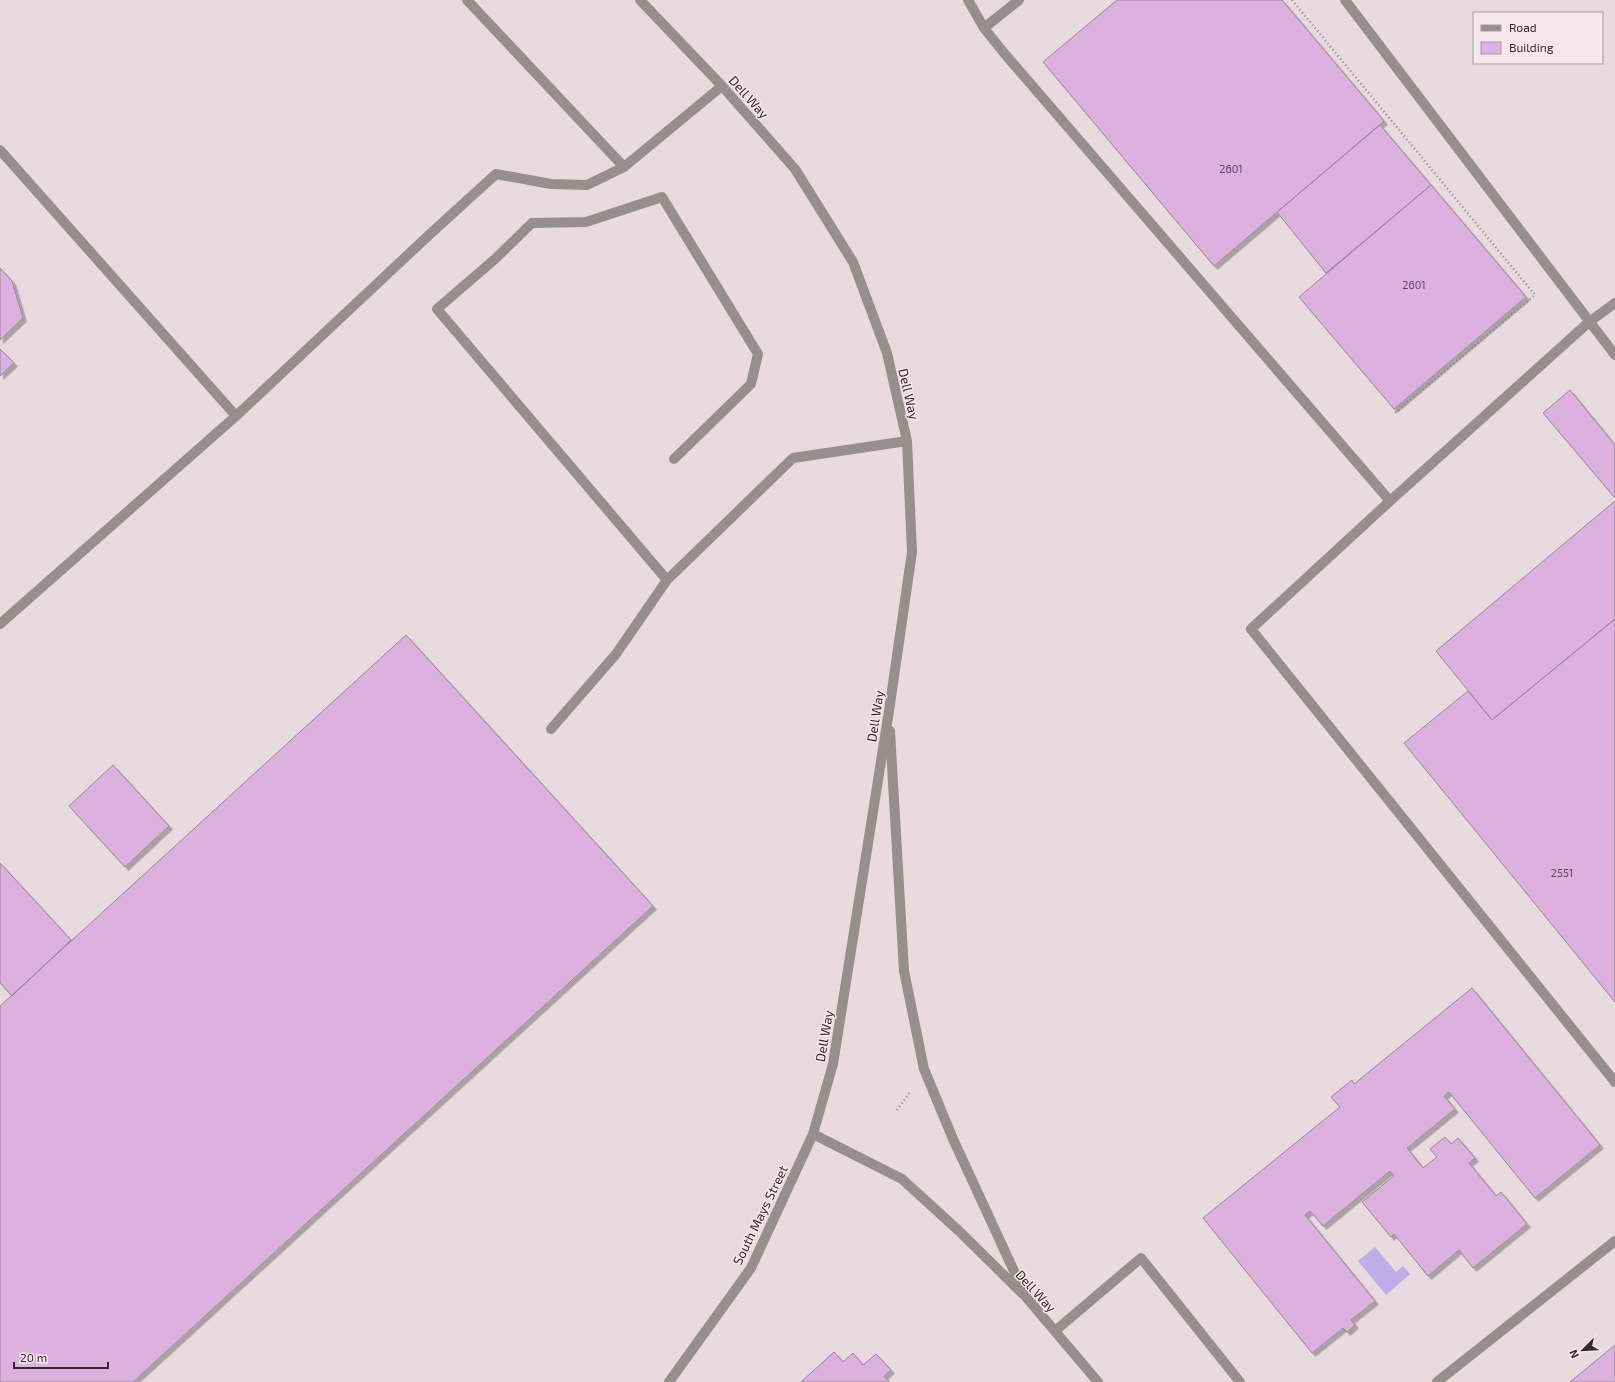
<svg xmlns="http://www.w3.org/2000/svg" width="1615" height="1382" viewBox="0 0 1615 1382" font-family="'Exo 2',sans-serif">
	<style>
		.water { fill: #bcaee7 }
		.building { fill: #dcb0df; stroke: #938a94; filter: url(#shadow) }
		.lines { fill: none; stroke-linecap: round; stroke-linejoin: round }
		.path { stroke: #8b8185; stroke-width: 2.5; stroke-dasharray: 1 3; stroke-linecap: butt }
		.minor { stroke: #968f8e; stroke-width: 10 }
		.labels { text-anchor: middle; stroke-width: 3; stroke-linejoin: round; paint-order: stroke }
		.number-label { font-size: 11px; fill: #5c4c5a }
		.street-label { font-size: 13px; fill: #312b2d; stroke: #f7e7ed }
	</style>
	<defs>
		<filter id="shadow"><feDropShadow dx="3.5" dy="3.5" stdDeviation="0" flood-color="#0004"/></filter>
	</defs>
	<rect width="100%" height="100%" fill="#e9dae0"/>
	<path class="water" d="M1375 1247 1396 1272 1403 1266 1410 1274 1386 1295 1358 1261Z"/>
	<path class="building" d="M1117 0H1282L1384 121 1214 266 1043 62Z
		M1380 125 1431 185 1326 273 1277 212Z
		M1431 185 1526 297 1394 409 1299 297Z
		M0 268 12 281 23 318 0 340Z
		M0 349 14 363 0 376Z
		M1570 390 1615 445V498L1543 413Z
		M1615 501V619L1492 720 1436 651Z
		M1615 619V1002L1404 743 1468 691 1492 720Z
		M406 635 653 906 133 1382H0V1006Z
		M113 765 169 826 125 867 69 806Z
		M0 863 71 940 12 996 0 983Z
		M1472 988 1600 1145 1535 1198 1449 1092 1444 1096 1455 1109 1407 1148 1423 1168 1437 1157 1430 1149 1445 1137 1451 1144 1458 1138 1475 1158 1469 1163 1496 1196 1501 1192 1527 1224 1473 1268 1459 1250 1428 1276 1394 1234 1391 1237 1362 1202 1394 1176 1390 1171 1323 1226 1310 1211 1305 1215 1375 1301 1351 1320 1355 1325 1347 1332 1343 1328 1312 1353 1203 1218 1340 1107 1331 1097 1352 1080 1354 1084Z
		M1615 1345V1382H1570Z
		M834 1352 843 1362 853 1353 863 1365 876 1354 891 1370 884 1376 889 1382H801Z"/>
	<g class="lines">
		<path class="path" d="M1292 0 1535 295 1395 413
			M897 1110 910 1092"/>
		<path class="minor" d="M467 0 624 167
			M640 0 722 86 795 169 853 262 887 353 907 441 912 552 889 711 833 1064 813 1134 751 1268 669 1382
			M968 0 984 28 1004 53 1390 501
			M1345 0 1615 355
			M984 28 1019 0
			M0 150 236 416
			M1615 303 1589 322 1390 501 1251 629 1615 1082
			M674 459 751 384 758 354 662 197 586 222 532 223 495 259 437 309 667 580 793 458 907 441
			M0 624 236 416 429 235 496 174 551 184 587 185 624 167 722 86
			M551 729 616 654 667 580
			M890 731 904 971 924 1069 953 1139 1026 1297
			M813 1134 902 1179 959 1231 1026 1297 1098 1382
			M1055 1331 1141 1258 1240 1382
			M1437 1382 1615 1241"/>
	</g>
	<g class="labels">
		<g class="number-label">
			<text x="1231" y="173">2601</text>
			<text x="1414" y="289">2601</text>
			<text x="1562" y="877">2551</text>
		</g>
		<g class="street-label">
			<text transform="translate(749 97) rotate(48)" y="5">Dell Way</text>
			<text transform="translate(909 394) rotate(77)" y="5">Dell Way</text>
			<text transform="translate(875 716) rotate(-81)" y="5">Dell Way</text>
			<text transform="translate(824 1036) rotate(-80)" y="5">Dell Way</text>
			<text transform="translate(760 1215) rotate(-64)" y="5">South Mays Street</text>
			<text transform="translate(1036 1291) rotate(47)" y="5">Dell Way</text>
		</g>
	</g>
	<rect x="1473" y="12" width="130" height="52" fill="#f7e7ed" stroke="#a89ca0"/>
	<rect x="1481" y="25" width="20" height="6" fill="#968f8e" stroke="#a89ca0"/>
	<text x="1509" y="32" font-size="12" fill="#312b2d">Road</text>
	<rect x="1481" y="42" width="20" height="12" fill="#dcb0df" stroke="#a89ca0"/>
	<text x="1509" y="52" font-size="12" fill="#312b2d">Building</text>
	<g transform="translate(1583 1350) rotate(246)" stroke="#f7e7ed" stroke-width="3" paint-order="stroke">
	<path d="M0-3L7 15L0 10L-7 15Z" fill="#312b2d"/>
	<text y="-6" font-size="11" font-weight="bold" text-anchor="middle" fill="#312b2d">N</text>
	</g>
	<path d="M14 1362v6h94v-6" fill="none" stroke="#312b2d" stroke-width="2"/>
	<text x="20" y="1362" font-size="12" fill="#312b2d" stroke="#f7e7ed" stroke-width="3" paint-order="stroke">20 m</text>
</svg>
